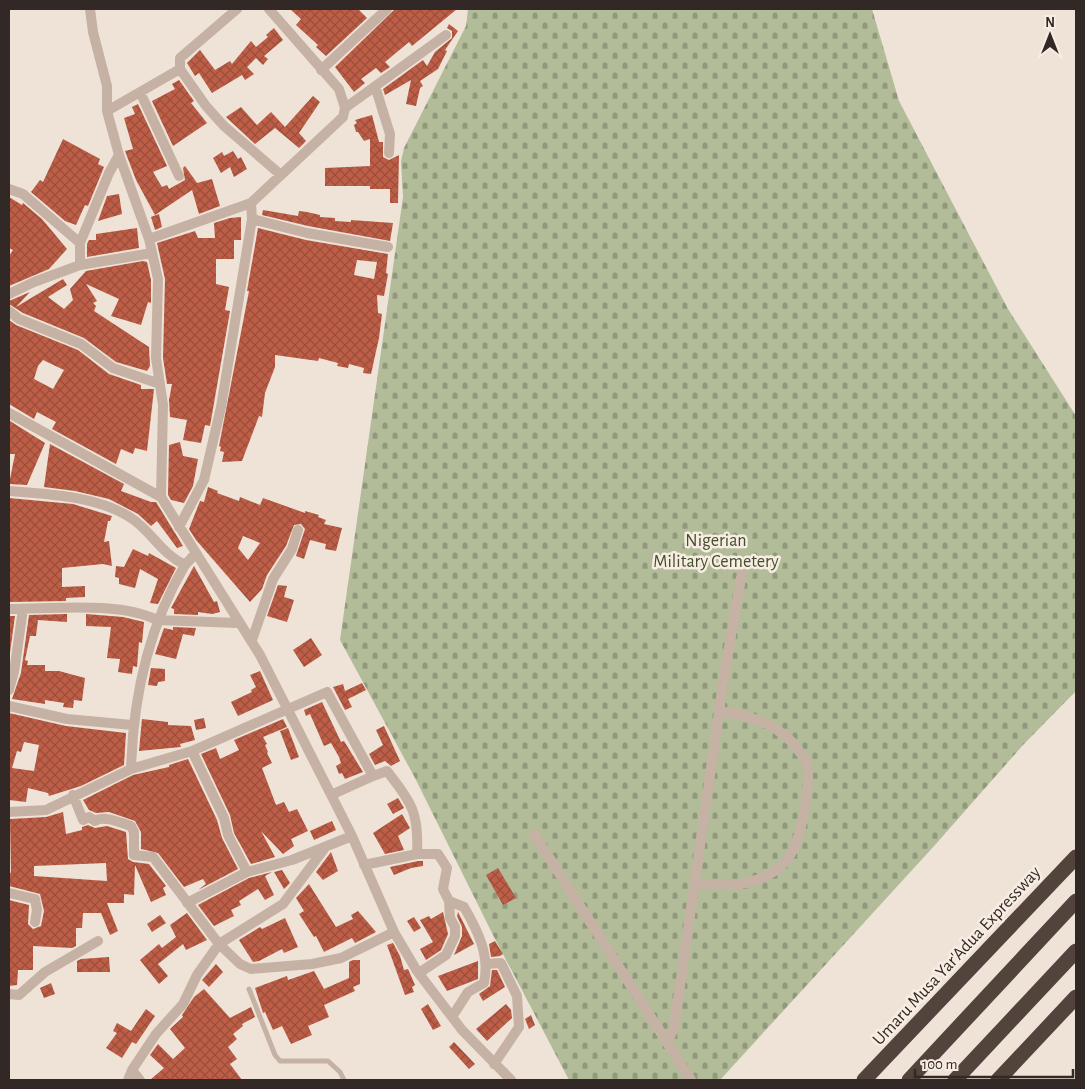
<svg xmlns="http://www.w3.org/2000/svg" width="1085" height="1089" viewBox="0 0 1085 1089" font-family="'Alegreya Sans',sans-serif">
  <style>
    .cemetery { fill: url(#cemetery-stones) }
    .building { fill: url(#building-cross-hatch); fill-rule: evenodd }
    .lines { fill: none; stroke-linecap: round; stroke-linejoin: round }
    .lane { stroke: #c6b2a5; stroke-width: 5 }
    .street { stroke: #c6b2a5; stroke-width: 10 }
    .highway { stroke: #52433d; stroke-width: 15 }
    .labels { text-anchor: middle; dominant-baseline: central; stroke-width: 5; stroke-linejoin: round; paint-order: stroke }
    .park-label { font-size: 18px; fill: #434e2b; stroke: #f7ede3 }
    .street-label { font-size: 18px; fill: #322926; stroke: #f7ede3 }
  </style>
  <defs>
    <pattern id="cemetery-stones" width="16" height="16" patternUnits="userSpaceOnUse" patternTransform="scale(1.25)"><rect width="16" height="16" fill="#b2bc99"/><path d="M2 7V4a2 2 0 0 1 4 0v3zM10 15v-3a2 2 0 0 1 4 0v3z" fill="#91997d"/></pattern>
    <pattern id="building-cross-hatch" width="8" height="8" patternUnits="userSpaceOnUse" patternTransform="scale(1.25)"><rect width="8" height="8" fill="#be5e47"/><path d="M0 0l8 8M0 8l8-8" fill="none" stroke="#9b4e3b"/></pattern>
  </defs>
  <rect width="100%" height="100%" fill="#efe3d8"/>
  <!-- cemetery -->
  <path class="cemetery" d="M468,9H872L899,101L1008,309L1076,416V691L1023,745L935,845L720,1080H569L493,935L415,778L340,640L403,197L401,161L404,148L466,26Z"/>
  <!-- building -->
  <path class="building" d="M290,9H358L367,18L326,56L316,47L318,45L296,25L301,19Z
    M395,9H457L412,46L409,42L385,62L390,67L381,73L376,68L361,79L365,83L354,92L335,67Z
    M449,24L458,31L445,50L447,51L438,69L420,81L423,86L420,88L416,106L406,104L411,80L385,95L383,89L423,60L427,66L435,52L452,38V31L447,28Z
    M274,28L283,40L264,56L268,59L263,65L256,58L247,67L254,74L245,80L242,75L212,93L199,73L195,76L187,63L200,50L215,70L230,61L232,64L251,41L256,47L268,37L266,35Z
    M179,80L194,101L191,103L207,123L173,146L152,101L175,89L172,84Z
    M313,96L320,102L299,133L306,141L299,148L275,128L255,144L226,117L241,107L257,125L271,112L285,127Z
    M138,104L167,166L153,172L162,187L167,185L169,189L185,180L183,168L185,166L197,183L212,179L220,206L199,214L192,190L155,215L136,180L125,151L133,149L124,118L135,114L132,107Z
    M372,115L379,142H383V157L389,160L399,155L398,203H390V189H370V186H325V168L370,166V139L364,141L358,132H356L354,125L357,123L355,120Z
    M63,139L100,159L98,164L104,167L88,206L85,205L76,225L65,221L31,192L40,180L43,182Z
    M233,151L238,159L241,157L247,169L234,177L230,167L221,173L213,158L222,152L224,156Z
    M119,194L122,214L98,221L107,196Z
    M9,197L22,205L23,203L42,219L67,249L49,269L9,286V256L13,250L9,248Z
    M263,210L298,216L299,211L307,212L320,215V217L335,218V221L351,222V220L393,223L390,241L308,226L262,215Z
    M159,214L162,227L155,230L151,217Z
    M241,217V240H234V259H216V284L229,287L225,310L230,311L210,426L205,425L201,443L183,440L187,420L170,417L169,400L172,384H167L163,358L165,279L157,243L195,231L198,238H215L214,223L230,218Z
    M137,228L139,248L87,257V244L89,240H96V234Z
    M258,228L306,240L388,254L386,273L388,274L384,296L377,295L378,313L382,314L379,338L371,374L363,373L364,368L349,364L348,368L337,366L338,363L319,358L318,361L275,355V367L265,393L262,417L259,416L242,461L222,462L224,452L220,451L221,447L219,446L249,291H247ZM357,260L377,262L374,279L354,275Z
    M143,261L147,262L151,280V303L148,302L141,325L111,316L119,299L86,284L97,301L93,303L96,306L94,311L149,347L150,366L147,371L116,362L84,338L23,313L9,304V301L30,292L16,307L63,279L67,285L48,297L64,309L73,300L70,289L86,271Z
    M9,320L16,325L78,350L109,374L141,385V389H154L147,451L135,448L133,454L121,449L116,464L52,429L56,422L37,412L34,419L9,404ZM43,360L64,370L53,389L34,379L38,366Z
    M10,421L45,443L27,485L9,484L15,454H9Z
    M180,442L183,456L198,459L193,486L184,503L171,500L168,495L169,445Z
    M50,444L124,484L121,491L151,502H156L183,546L177,548L157,521L151,526L138,514L109,499L75,491L44,487Z
    M208,487L218,491L217,493L239,501L240,497L260,505L263,498L305,513V511L319,515L318,517L326,520L324,524L342,528L336,551L325,549L326,544L310,540L304,559L296,556L305,529L301,524L294,525L286,546L267,575L262,589L250,602L196,540L189,529L200,501L204,502ZM243,536L260,543L248,560L238,548Z
    M9,498L73,504L112,516L110,521H108L104,542L109,541L112,566L103,564L62,568V587L85,586V597L66,598V601L9,602Z
    M133,549L148,556L149,553L176,568L158,604L150,603L158,579L140,569L135,588L119,584V578L115,577L116,566L124,567Z
    M194,566L214,602L217,601L220,612L212,614L198,612V615L174,614V609L171,608Z
    M278,585L287,586L284,597L294,600L287,622L267,616Z
    M67,614V622L38,620L36,636H30L25,660L28,661L27,665H45V671H59L85,678L82,701L74,700L73,708L63,707L64,703L45,700V704L12,699L21,673L29,615Z
    M86,614L123,617L144,622L142,643L139,642L137,667L133,666L132,674L118,672L120,659L107,658L111,627L86,626Z
    M9,616H15L9,660Z
    M173,627L196,628L194,636L183,634L176,659L155,654L164,628L173,630Z
    M311,638L322,655L304,667L293,650Z
    M151,668L165,669V681L158,682L157,686L148,685Z
    M260,671L273,700L238,716L231,702L252,692L251,690L256,687L250,675Z
    M362,683L366,690L348,699L352,707L345,710L333,687L343,684L345,691Z
    M322,702L341,742L344,741L363,772L345,779L342,773L339,774L336,766L341,763L339,757L331,743L324,746L310,714L306,716L304,710Z
    M9,713L66,726L126,733L124,765L81,786L49,796L48,793L28,788L26,802L9,800ZM24,742L39,745L34,771L12,768L17,751L21,752Z
    M204,718L206,728L196,730L194,720Z
    M142,719L168,722V725L191,726L195,740L180,744L181,747L139,751Z
    M283,719L287,727L263,737L267,744L265,745L268,752L267,753L272,763L262,768L276,805L284,802L289,812L297,809L308,831L291,839L294,846L283,854L261,831L275,857L251,864L234,833L230,815L201,754L216,748L220,759L239,750L234,740Z
    M384,726L400,761L391,766L385,761L375,765L369,754L383,745L376,730Z
    M288,728L299,757L291,760L280,731Z
    M188,759L217,820L222,838L238,869L198,890L206,884L203,879L184,887L158,853L141,849V832L135,821L109,812L96,813L89,810L83,800L133,775L169,767V765Z
    M398,798L404,808L393,814L387,804Z
    M63,812L66,834L82,830V827L88,825L95,828L107,826L126,832L128,859L133,862L149,864L166,886L163,888L166,895L151,902L135,865L134,895L124,894V903H107L118,931L110,935L101,913H83L82,928H76V946L72,948L33,946V970H18L17,985L9,986V900L29,905L28,924L33,929L41,926L44,911L40,894L9,886V872L11,873L10,819L46,817ZM106,863L107,881L34,876V866Z
    M402,814L410,828L398,836L404,850L385,854L373,833Z
    M332,821L336,830L314,840L310,831Z
    M331,852L338,871L323,880L316,872Z
    M418,861H423V866L411,868L394,875L390,867Z
    M498,868L516,898L503,905L486,875Z
    M282,870L290,883L284,889L274,872Z
    M272,872L265,876L274,895L265,900L258,889L239,901L241,905L231,910L234,916L214,926L198,905L249,878Z
    M309,884L336,927L353,919L351,915L358,911L376,932L355,943L352,938L324,952L316,936L314,937L299,914L304,911L296,898Z
    M443,912L448,934L441,950L426,960L420,949L433,942L420,920L429,916L431,919Z
    M458,912L474,944L454,955L462,936V927L457,916Z
    M187,913L207,940L186,950L183,944L158,964L168,976L159,984L140,960L159,944L162,948L176,937L170,925Z
    M160,915L166,923L152,932L147,924Z
    M414,917L421,928L414,932L407,921Z
    M285,918L298,947L284,953L282,949L259,961L253,962L239,940L260,927L262,929Z
    M495,941L503,954L500,956L491,957L489,944Z
    M393,943L400,956L404,970L408,969L415,985L412,987L414,992L405,995L387,945Z
    M109,957L110,972H77V961L81,959Z
    M353,960H360V984L353,987L355,991L324,1005L329,1017L308,1026L312,1035L291,1044L282,1026L273,1030L265,1012L263,1013L255,988L287,976L288,980L314,971L324,989L349,978V962Z
    M478,961V979L447,991L438,976Z
    M216,964L223,972L209,987L202,980Z
    M492,970H497L505,987L483,1001L479,994L490,986Z
    M51,983L55,994L44,998L40,988Z
    M204,989L230,1018L251,1007L255,1017L242,1024L243,1026L233,1034L237,1039L228,1047L237,1059L230,1064L242,1080H150L164,1068L150,1055L158,1044L173,1059L185,1048L170,1029L183,1017L182,1015L194,997Z
    M428,1004L441,1026L433,1030L421,1009Z
    M506,1004L511,1010L512,1018L487,1041L476,1029Z
    M146,1009L155,1016L136,1044L132,1042L122,1058L106,1048L117,1033L113,1031L117,1023L131,1031Z
    M531,1015L535,1025L529,1029L525,1019Z
    M454,1042L475,1064L469,1069L449,1047Z"/>
  <g class="lines">
    <!-- lane -->
    <path class="lane" d="M249,989L275,1055L280,1061H328L340,1072L344,1080"/>
    <!-- street -->
    <path class="street" d="M90,9L93,32L107,86V111L119,155L149,239L158,279L156,358L163,405L161,497L260,655L352,836L394,932L417,971L462,1030L511,1080
      M180,69L206,106L224,126L281,175
      M321,70L387,9
      M375,86L390,134L389,153
      M140,92L179,176
      M345,108L446,35
      M107,111L180,69V58L237,9
      M9,189L23,194L80,243L109,173L119,155
      M252,219L307,233L388,247
      M149,239L251,203
      M80,243V265
      M9,294L34,282L80,265L152,253
      M9,311L19,319L81,344L113,368L160,384
      M9,413L161,497
      M9,491C48,494 101,496 134,520C153,534 161,553 185,565L196,553
      M179,527L204,480L221,407L252,219L251,203L343,117L345,108L339,89L269,9
      M9,609C51,609 120,601 157,620L238,623
      M252,640L273,579L292,549L298,530
      M9,690L14,672L23,609
      M9,706L67,719L132,725
      M192,751L224,818L228,835L247,872
      M131,769C133,698 149,626 185,565
      M73,795L83,820L89,817L95,821C105,815 121,823 131,826L134,832V855L153,857L219,944L197,975L183,1004L156,1034L132,1070L128,1080
      M331,795L373,776
      M9,812L46,810L131,769L192,751L327,692L373,776L387,771C412,804 419,812 417,854L364,865
      M534,834L691,1080
      M324,849L283,904L219,944L240,964L251,969L312,964L341,958L394,932
      M417,854H438L447,868L443,889L449,901L450,918L455,927V936L446,955L419,973
      M694,884C724,886 753,888 779,868C793,857 800,834 803,817C806,801 810,780 807,764C806,759 801,754 799,751C780,723 750,716 719,711
      M9,893L35,899L37,910L35,922
      M449,901L464,907C478,931 490,955 484,983L468,992L452,1017
      M187,903L247,872L292,860L352,836
      M486,964L501,963L517,996L519,1027L494,1064
      M9,994L19,995L45,972L98,941
      M667,1043L674,1028L725,670L743,567
      M132,1070L140,1080"/>
    <!-- highway -->
    <path class="highway" d="M864,1080L1076,857
      M909,1080L1076,901
      M955,1080L1076,951
      M998,1080L1076,997"/>
  </g>
  <g class="labels">
    <!-- park labels -->
    <g class="park-label">
      <text x="716" y="541">Nigerian<tspan x="716" dy="21">Military Cemetery</tspan></text>
    </g>
    <!-- street labels -->
    <g class="street-label">
      <text transform="translate(957 956) rotate(-47)">Umaru Musa Yar'Adua Expressway</text>
    </g>
  </g>
  <!-- border -->
  <rect width="1085" height="1089" fill="none" stroke="#322926" stroke-width="20"/>
  <!-- north arrow -->
  <g transform="translate(1050 35)" stroke="#f7ede3" stroke-width="4" paint-order="stroke">
  <path d="M0-4L9 19L0 12L-9 19Z" fill="#322926"/>
  <text y="-8" font-size="14" font-weight="bold" text-anchor="middle" fill="#322926">N</text>
  </g>
  <!-- scale -->
  <path d="M915 1069v8h158v-8" fill="none" stroke="#322926" stroke-width="2.5"/>
  <text x="922" y="1069" font-size="15" fill="#322926" stroke="#f7ede3" stroke-width="4" paint-order="stroke">100 m</text>
</svg>
